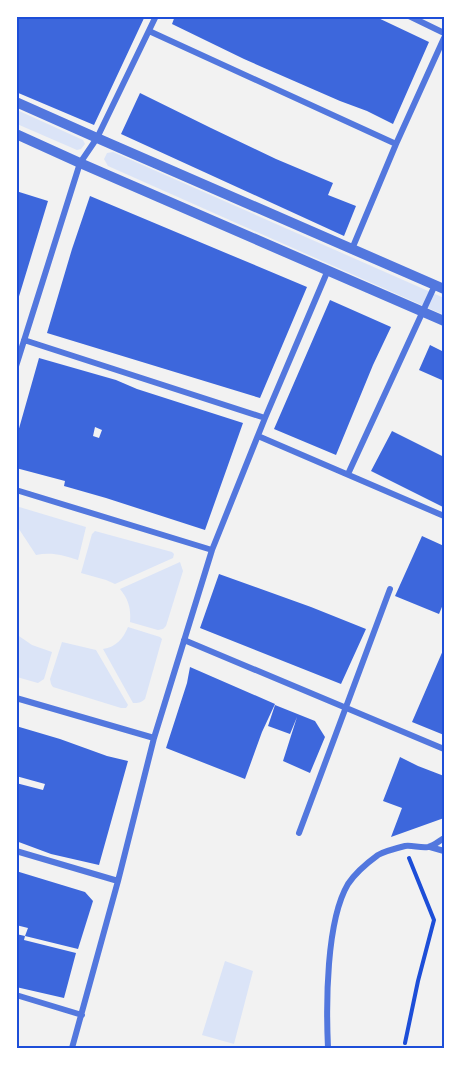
<svg xmlns="http://www.w3.org/2000/svg" width="461" height="1065" viewBox="0 0 461 1065" font-family="Barlow,sans-serif">
  <style>
    .green { fill: #dbe4f7 }
    .building { fill: #3d67dc; fill-rule: evenodd }
    .lines { fill: none; stroke-linecap: round; stroke-linejoin: round }
    .path { stroke: #1d4ed8; stroke-width: 4 }
    .minor { stroke: #5277de; stroke-width: 6 }
    .tertiary { stroke: #5277de; stroke-width: 10 }
    .neatline { fill: none; stroke: #1d4ed8; stroke-width: 2 }
  </style>
  <rect width="100%" height="100%" fill="#f2f2f2"/>
  <!-- green -->
  <path class="green" d="M17,110L83,140L85,144L81,149L77,150L17,124Z
    M113,152L444,298V315L108,166L104,159L107,153Z
    M16,506L86,527L78,560C63,555 51,552 36,555L17,526Z
    M95,531L172,552L174,554L173,558L115,584L106,580L81,573L92,534Z
    M180,562L183,571L166,626L163,629L158,630L130,622C131,609 129,600 120,589Z
    M128,627L160,637L162,639L145,699C141,703 138,703 133,703L103,649C116,647 123,639 128,627Z
    M16,634L32,645L52,652L44,679L38,683L17,677Z
    M62,642L96,650L128,705L126,708H121L53,687L51,684L50,679Z
    M225,961L253,971L234,1044L202,1035Z"/>
  <!-- building -->
  <path class="building" d="M16,16H145L94,125L16,92Z
    M175,16H374L429,42L393,124L367,111L340,101L244,59L172,24Z
    M140,93L211,128L276,159L333,183L328,195L356,206L344,236L121,134Z
    M16,191L48,201L17,303H16Z
    M90,196L307,287L260,398L47,333L72,249Z
    M330,300L391,327L373,365L336,455L274,429Z
    M430,345L444,352V381L419,370Z
    M39,358L116,380L137,389L243,423L205,530L106,498L64,486L65,481L16,468V439ZM95,427L102,430L99,438L93,436Z
    M392,431L444,457L443,507L371,471Z
    M422,536L444,546V602L439,614L395,596Z
    M219,574L311,607L366,629L341,684L200,628Z
    M444,648V735L412,722Z
    M190,667L275,704L262,732L245,779L166,748L187,683Z
    M275,705L315,721L325,737L310,773L283,761L297,717L290,734L268,726Z
    M16,726L60,739L107,756L128,761L99,865L51,854L16,841V783L43,790L45,784L16,776Z
    M400,757L418,766L444,776V818L391,837L402,808L383,801Z
    M16,871L85,892L93,901L78,949L25,936L24,940L76,953L64,998L16,987V934L25,936L28,928L16,925Z"/>
  <g class="lines">
    <!-- path -->
    <path class="path" d="M405,1043L418,981L434,920L409,858"/>
    <!-- minor -->
    <path class="minor" d="M409,16L444,33
      M149,31L396,144
      M352,249L396,144L444,38
      M24,340L265,418
      M16,366L80,163L97,138L156,16
      M258,436L444,516
      M348,474L435,285
      M16,490L212,550
      M184,640L444,749
      M16,698L154,738
      M299,833L390,589
      M430,847L444,851
      M16,851L118,881
      M16,995L82,1015
      M72,1048L118,881L154,738L212,550L265,418L328,270
      M328,1048C326,1005 326,921 348,884C356,872 367,863 378,855C385,851 397,848 405,846C412,845 420,848 428,847C434,846 439,841 444,838"/>
    <!-- tertiary -->
    <path class="tertiary" d="M16,102L97,138L444,289
      M16,134L80,163L444,321"/>
  </g>
  <!-- border -->
  <rect width="461" height="1065" fill="none" stroke="#ffffff" stroke-width="36"/>
  <rect x="18" y="18" width="425" height="1029" class="neatline"/>
</svg>
